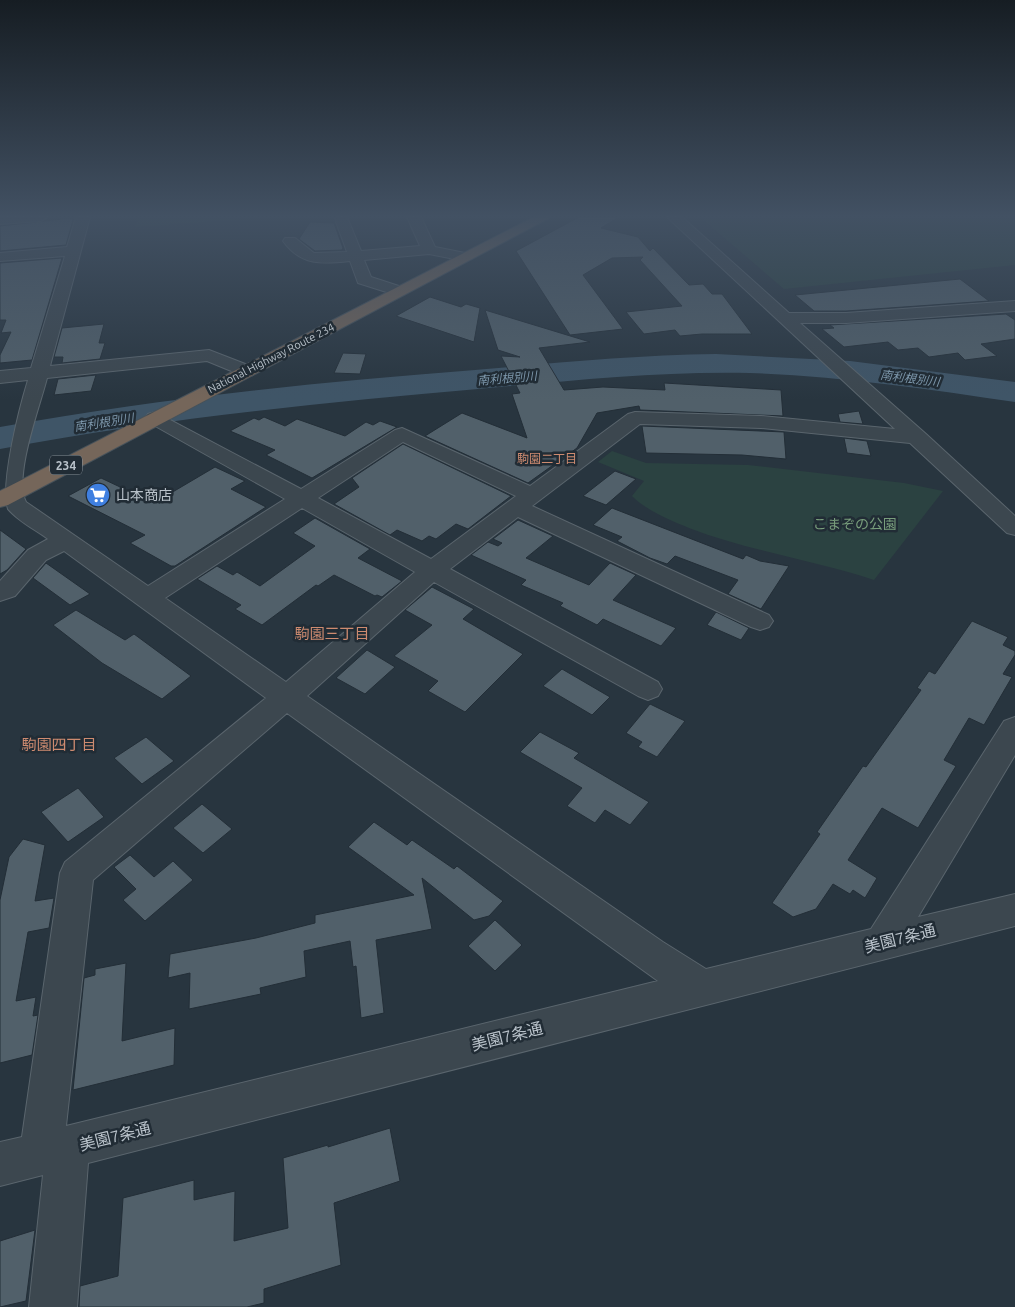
<svg xmlns="http://www.w3.org/2000/svg" width="1015" height="1307" viewBox="0 0 1015 1307" font-family="Ubuntu,'Noto Sans JP',sans-serif">
  <style>
    .green { fill: #2b4241 }
    .lines { fill: none; stroke-linecap: round; stroke-linejoin: round }
    .river { fill: #3f5567; fill-rule: evenodd }
    .building { fill: #51606a; stroke: #232e37 }
    .minor-casing { stroke: #5a656d; stroke-width: 2 }
    .highway-casing { stroke: #47525a; stroke-width: 2 }
    .minor { fill: #3c474f; fill-rule: evenodd }
    .highway { fill: #75665a; fill-rule: evenodd }
    .labels { text-anchor: middle; dominant-baseline: central; stroke-width: 5; stroke-linejoin: round; paint-order: stroke }
    .far-street-label { font-size: 11px; fill: #b9c2ca; stroke: #212c35 }
    .far-water-label { font-size: 12px; font-style: italic; fill: #7c96aa; stroke: #212c35 }
    .far-neighbourhood-label { font-size: 12px; fill: #ce8b70; stroke: #212c35 }
    .shield { fill: #212c35; stroke: #8b959d; stroke-width: 1 }
    .shield-label { font-size: 12px; font-weight: bold; fill: #b9c2ca }
    .poi-label { font-size: 14px; fill: #b9c2ca; stroke: #212c35; text-anchor: start }
    .park-label { font-size: 14px; fill: #799e7c; stroke: #212c35 }
    .neighbourhood-label { font-size: 15px; fill: #ce8b70; stroke: #212c35 }
    .near-street-label { font-size: 16px; fill: #b9c2ca; stroke: #212c35 }
  </style>
  <rect width="100%" height="100%" fill="#28353f"/>
  <!-- green -->
  <path class="green" d="M137,217H258V218L136,227Z
    M700,217H1015V265L784,289Z
    M612,451L646,463L748,465L904,483L943,491L874,580C813,560 749,551 689,528C670,520 647,511 632,496L644,481L598,462Z"/>
  <g class="lines">
    <!-- river -->
    <path class="river" d="M716,354L850,361L1015,382V402C927,389 839,376 750,373C659,371 569,381 478,389C318,403 159,419 0,449V427C157,399 316,382 475,370C555,363 635,355 716,354Z"/>
  </g>
  <!-- building -->
  <path class="building" d="M579,217H619L601,228L638,237L650,251L653,248L689,285L703,284L712,294H722L752,334H702L680,336L675,330L644,334L626,312L682,306L640,260L643,257L612,258L583,275L623,329L570,335L516,251Z
    M72,218L73,220L66,245L0,251V226Z
    M310,222L334,223L343,248L342,250L315,251L299,239Z
    M62,258L32,360L0,363V355L11,332L1,333L6,320H0V263Z
    M960,279L989,301L846,311H814L795,295Z
    M430,297L461,307L466,304L480,308L474,342L396,316Z
    M485,310L590,342L539,348L564,390L603,387L665,390L664,383L781,390L783,416L640,410L639,406L597,413L577,448L528,483L425,436L462,413L527,438L512,394L520,393L501,356L520,357L498,350Z
    M1006,314L1015,320V339L981,344L997,356L965,360L958,353L929,357L918,348L898,350L888,342L844,347L822,329L834,328L830,325Z
    M104,324L99,343H105L100,359L62,363L63,357H54L62,328Z
    M343,353L366,354L360,374L334,373Z
    M96,375L91,391L54,395L58,379Z
    M859,411L863,424L840,422L838,414Z
    M264,417L285,426L297,419L345,436L366,422L373,425L380,421L397,427L312,478L266,455L275,450L230,431L254,418L259,420Z
    M642,426L784,432L786,459L742,455L646,453Z
    M844,438L867,441L871,456L847,453Z
    M403,444L511,496L468,529L456,524L436,539L429,536L422,541L397,530L390,535L334,504L359,487L352,478Z
    M215,467L245,481L231,489L266,507L175,566H171L130,543L145,535L68,496L101,478L154,503Z
    M615,471L636,479L606,505L583,496Z
    M612,508L743,559L746,555L760,561L789,566L761,609L728,594L738,580L675,556L667,564L650,558L617,541L622,537L593,525Z
    M315,518L370,549L358,558L402,581L382,597L377,595L375,596L334,575L318,586L316,585L262,625L235,609L241,605L197,579L217,566L233,575L237,572L260,586L315,546L293,533Z
    M518,520L553,536L526,558L589,585L610,563L636,575L613,600L676,628L661,646L603,619L597,625L560,606L563,603L521,585L526,580L471,555L488,542L498,546L502,543L493,539Z
    M0,530L26,549L7,570L0,574Z
    M46,563L90,594L70,605L33,578Z
    M432,587L474,609L463,619L523,654L465,712L428,691L438,681L394,656L432,625L405,610Z
    M76,610L125,640L134,634L191,676L162,699L102,663L53,625Z
    M716,612L749,628L741,640L707,625Z
    M972,621L1008,637L1003,645L1015,651V655L1003,674L1012,677L984,725L969,718L944,760L956,766L918,828L882,808L848,860L877,878L865,898L853,890L850,894L833,884L816,909L793,917L772,903L820,834L817,832L863,766L866,767L921,690L917,688L929,671L935,674Z
    M367,650L395,667L365,694L336,678Z
    M562,669L610,697L592,715L543,686Z
    M650,704L685,721L657,757L638,747L642,742L626,733Z
    M540,732L579,753L574,758L649,802L630,825L605,810L595,823L567,806L582,788L520,752Z
    M146,737L174,761L142,784L114,758Z
    M78,788L104,817L68,842L41,812Z
    M202,804L232,829L203,853L173,828Z
    M374,822L407,845L412,840L454,869L457,866L503,901L489,916L474,920L422,878L432,929L376,940L384,1013L361,1018L356,966L353,967L350,941L304,951L306,977L260,988L261,994L189,1009L190,973L168,978L170,954L256,938L315,923V915L414,895L348,847Z
    M23,839L45,845L35,901L54,898L49,928L28,932L16,1001L36,997L33,1016L38,1015L32,1055L0,1063V900L9,857Z
    M130,855L154,877L173,861L193,880L145,921L123,900L136,889L114,867Z
    M495,920L522,945L495,971L468,946Z
    M126,963L122,1041L175,1028L174,1065L73,1090L84,978L95,975V969Z
    M390,1128L400,1181L334,1203L341,1265L264,1289V1303L247,1307H79L80,1286L118,1276L123,1198L194,1180V1200L235,1191L234,1241L288,1228L283,1158L328,1145V1147Z
    M35,1230L26,1301L0,1307V1241Z"/>
  <g class="lines">
    <!-- minor casing -->
    <g class="minor-casing">
      <path id="minor" d="M0,217H48L41,221L0,224Z
        M76,217H90L50,366L209,350L253,367L255,371L253,375L246,377L207,361L47,378C40,406 13,477 26,502L148,586L285,499L148,422L145,418L148,414L155,412L301,489L395,430L402,428L530,486L628,414L635,412L761,416L895,429L667,217H682L789,313H846L1015,301V311L846,323H800L926,434L1015,516V535L1007,533L910,443L761,428L640,424L532,506L769,615L773,621L769,627L760,630L751,627L518,517L450,569L658,682L662,689L658,696L648,700L638,696L434,582L307,696L663,942L706,969L871,929L1004,721L1015,717V755L918,917L1015,894V926L88,1163L77,1307H29L43,1175L0,1186V1142L22,1137L60,873L65,862L266,698L64,551L46,560L15,596L0,601V581L28,550L48,539C36,530 18,521 8,509C0,485 19,409 28,380L0,383V371L31,368L65,256L0,261V253L67,247ZM403,442L516,496L431,559L318,498ZM302,508L415,572L286,682L165,598ZM287,713L658,981L66,1126L93,880Z
        M337,217H347L361,251L420,246L407,217H421L435,247L470,254L472,257L465,261L429,254L364,260L371,277L405,288L407,291L399,296L358,283L350,261C322,264 301,266 283,241L285,238H295L314,253L347,252L335,219Z"/>
    </g>
    <!-- highway casing -->
    <g class="highway-casing">
      <path id="highway" d="M534,217H551L8,505L0,507V491Z"/>
    </g>
    <!-- minor -->
    <use href="#minor" class="minor"/>
    <!-- highway -->
    <use href="#highway" class="highway"/>
  </g>
  <!-- sky -->
  <linearGradient id="sky" x2="0" y2="1"><stop stop-color="#161d23"/><stop offset="0.54" stop-color="#425163"/><stop offset="1" stop-color="#425163" stop-opacity="0"/></linearGradient>
  <rect width="1015" height="400" fill="url(#sky)"/>
  <!-- icons -->
  <defs>
    <g id="supermarket-disc" transform="scale(1.25)"><circle r="9.5" fill="#3f7fe0" stroke="#212c35"/><path d="M-6-5.5h2.5l.6 2H6L4.5 2H-2.5L-4.4-4H-6ZM-1.5 3.2a1.3 1.3 0 1 0 .1 0ZM3 3.2a1.3 1.3 0 1 0 .1 0Z" fill="#fff"/></g>
  </defs>
  <g fill-rule="evenodd">
    <use href="#supermarket-disc" x="98" y="495"/>
  </g>
  <g class="labels">
    <!-- far-street labels -->
    <g class="far-street-label">
      <text transform="translate(271 358) rotate(-27)">National Highway Route 234</text>
    </g>
    <!-- far-water labels -->
    <g class="far-water-label">
      <text transform="translate(507 378) rotate(-5)">南利根別川</text>
      <text transform="translate(910 378) rotate(7)">南利根別川</text>
      <text transform="translate(104 422) rotate(-9)">南利根別川</text>
    </g>
    <!-- far-neighbourhood labels -->
    <g class="far-neighbourhood-label">
      <text x="547" y="458">駒園二丁目</text>
    </g>
    <!-- shield labels -->
    <rect class="shield" x="50" y="455.5" width="32" height="19" rx="4"/>
    <g class="shield-label">
      <text x="66" y="465">234</text>
    </g>
    <!-- poi labels -->
    <g class="poi-label">
      <text x="116" y="495">山本商店</text>
    </g>
    <!-- park labels -->
    <g class="park-label">
      <text x="855" y="524">こまぞの公園</text>
    </g>
    <!-- neighbourhood labels -->
    <g class="neighbourhood-label">
      <text x="332" y="633">駒園三丁目</text>
      <text x="59" y="744">駒園四丁目</text>
    </g>
    <!-- near-street labels -->
    <g class="near-street-label">
      <text transform="translate(900 938) rotate(-14)">美園7条通</text>
      <text transform="translate(507 1036) rotate(-14)">美園7条通</text>
      <text transform="translate(115 1136) rotate(-14)">美園7条通</text>
    </g>
  </g>
</svg>
